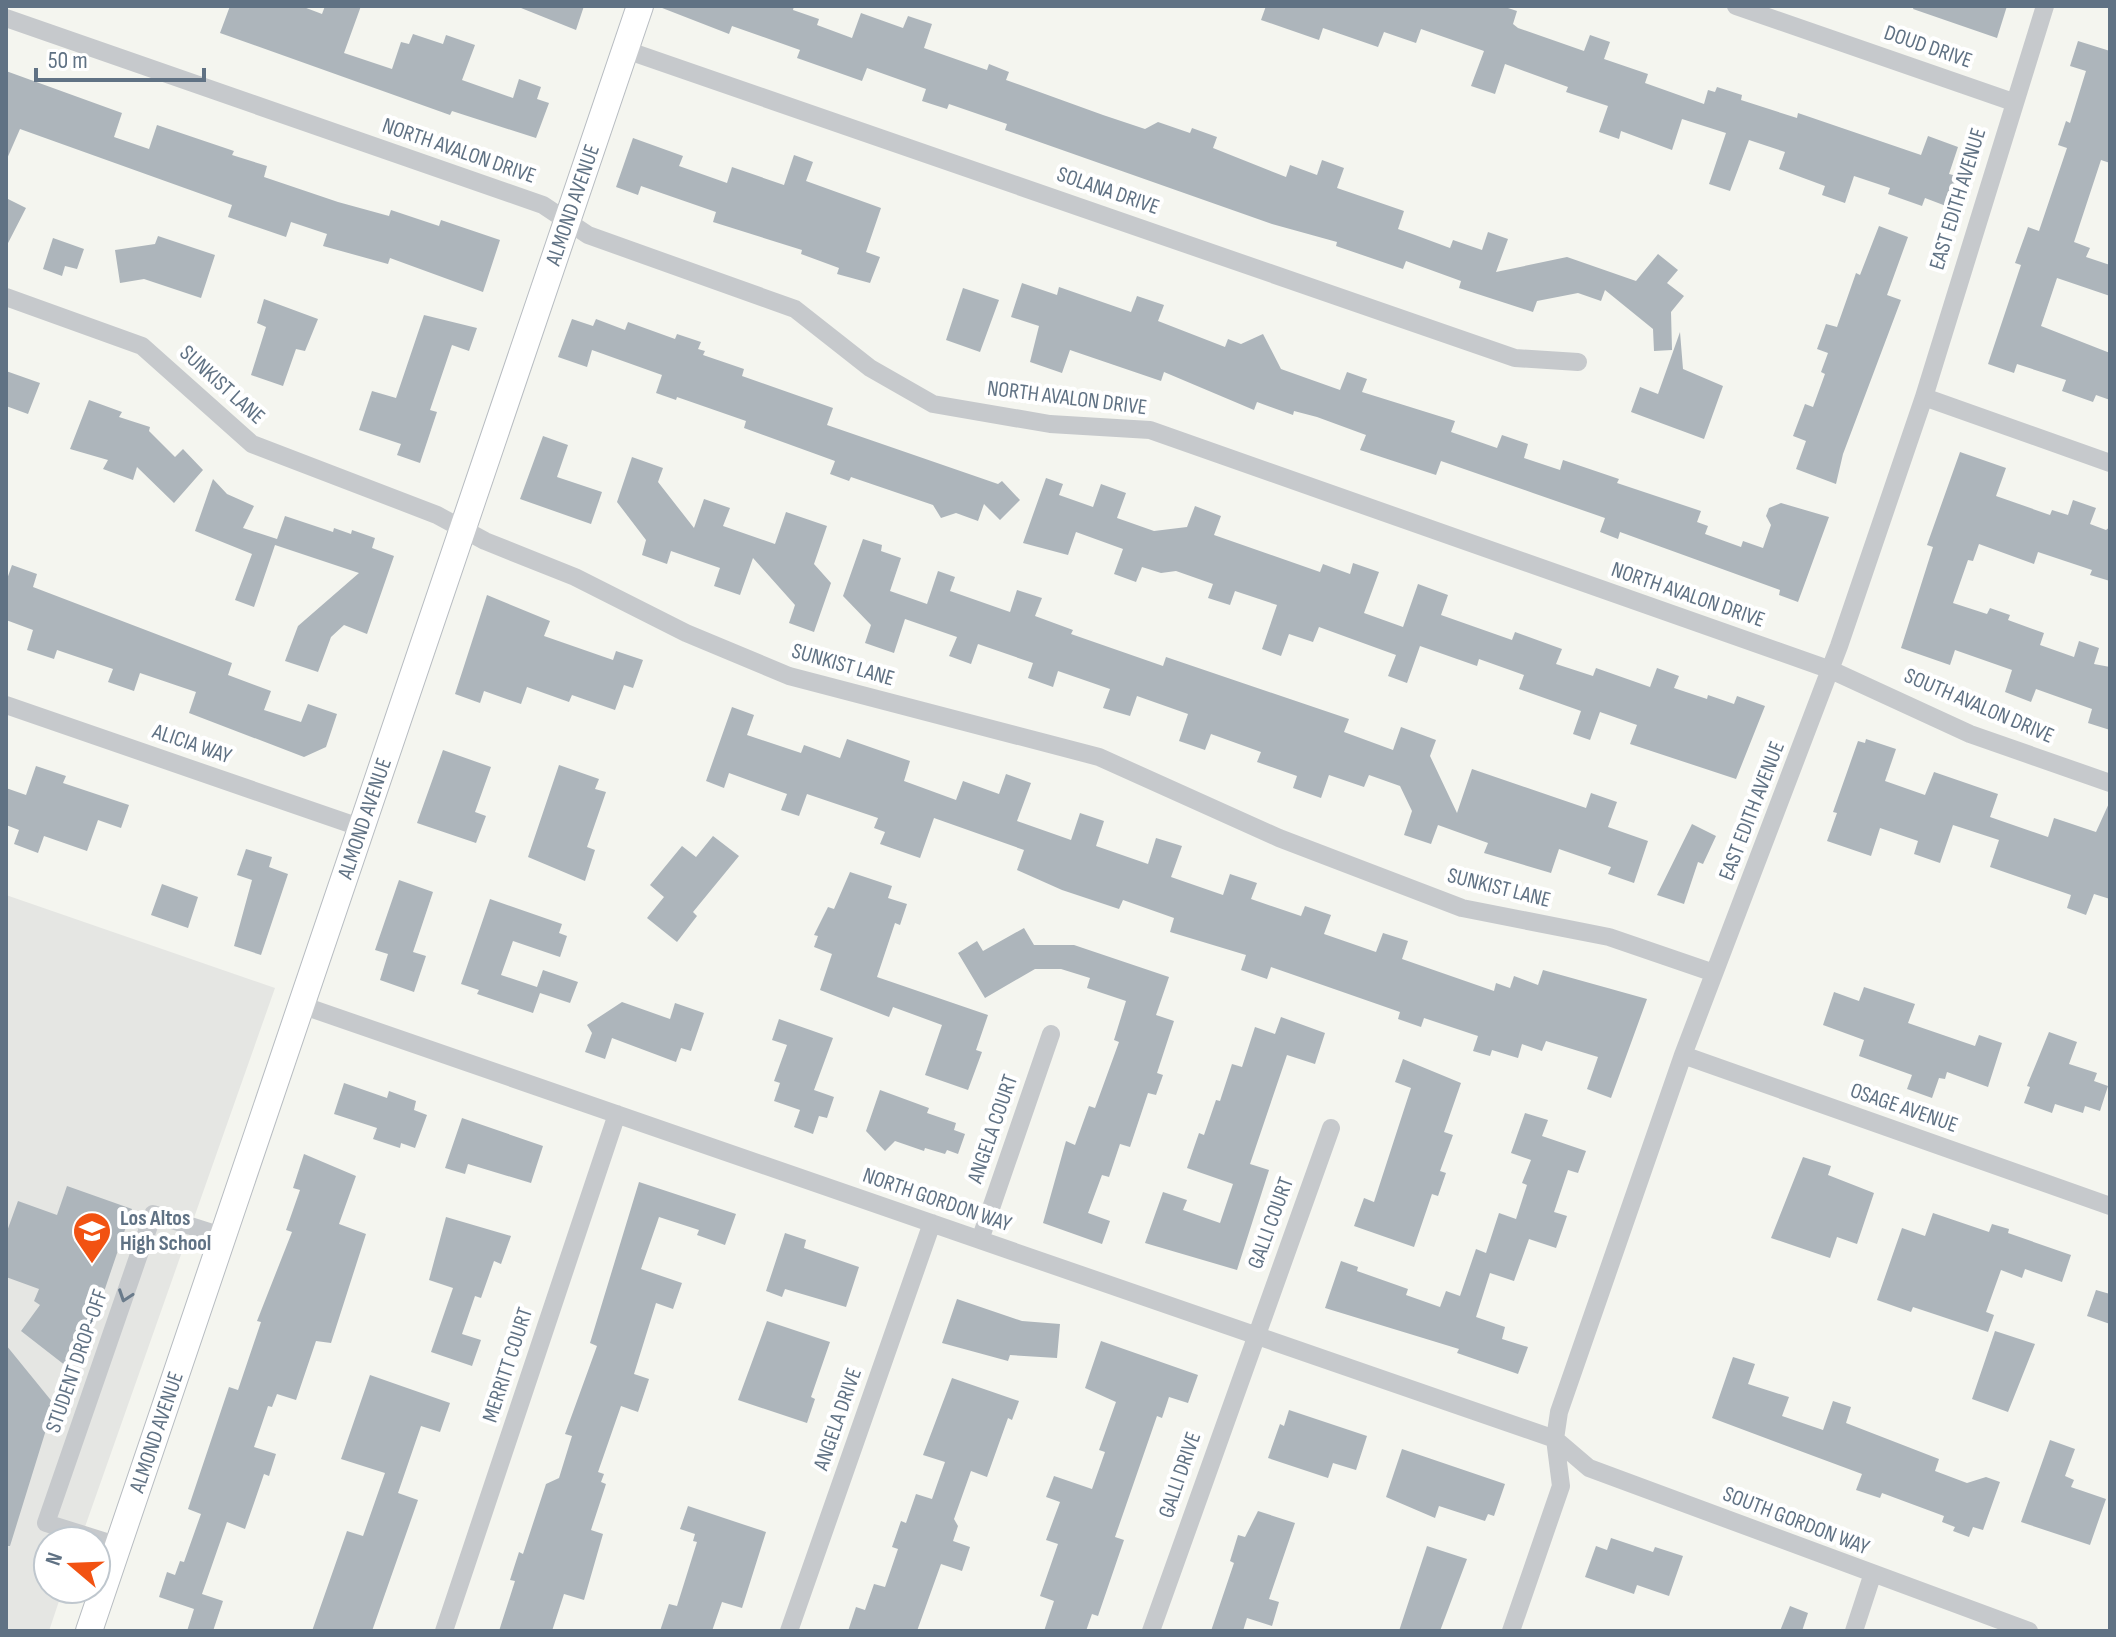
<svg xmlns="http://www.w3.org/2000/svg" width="2116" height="1637" viewBox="0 0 2116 1637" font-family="'Sofia Sans Condensed',sans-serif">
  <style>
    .built { fill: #e5e6e3 }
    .building { fill: #adb5bb }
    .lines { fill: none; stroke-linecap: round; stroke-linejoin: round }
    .secondary-casing { stroke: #b7bcc1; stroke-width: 28 }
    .street { stroke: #c6c9cc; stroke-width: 18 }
    .secondary { stroke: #fff; stroke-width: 26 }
    .oneway { stroke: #6a7b8b }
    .labels { text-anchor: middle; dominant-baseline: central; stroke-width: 8; stroke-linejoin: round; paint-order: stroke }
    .street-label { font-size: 22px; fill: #607284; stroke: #fff }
    .poi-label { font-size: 22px; font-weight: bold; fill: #607284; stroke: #fff; text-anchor: start }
  </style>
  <rect width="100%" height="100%" fill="#f4f5ef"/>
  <!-- built -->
  <path class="built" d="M6,895L275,988L80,1541H48V1589H63L49,1631H6Z"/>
  <!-- building -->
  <path class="building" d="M230,6H301L322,14L325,6H361L344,53L392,69L401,42L409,44L413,34L443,44L446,35L475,45L462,80L513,98L519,79L541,87L537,99L549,103L536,138L452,111L450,115L220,33Z
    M516,6H584L576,30Z
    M657,6H794L793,10L819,19L817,25L852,38L861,13L903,28L908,16L932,24L924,48L987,70L989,64L1009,72L1006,80L1103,115L1145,129L1158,122L1190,133L1192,128L1217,137L1213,148L1286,177L1290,165L1317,175L1322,160L1344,168L1337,188L1404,211L1398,229L1415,235L1450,248L1453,240L1482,250L1488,232L1508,239L1496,272L1567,257L1636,281L1658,254L1678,270L1667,283L1684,296L1671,312L1672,350L1654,351L1653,329L1605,290L1601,301L1578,293L1537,301L1533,312L1459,288L1461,281L1406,261L1403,269L1336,246L1337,242L1272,224L1005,130L1007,124L949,104L947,109L922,101L926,89L867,68L862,81L797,58L800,50L732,26L729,34Z
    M1266,6H1502L1517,11L1513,24L1518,28L1584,51L1590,35L1610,42L1604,59L1648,74L1645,83L1704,104L1708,90L1715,92L1717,87L1742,95L1741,100L1797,118L1798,113L1921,155L1928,136L1958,147L1949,174L1957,176L1946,206L1925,198L1922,206L1888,194L1890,188L1854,176L1845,203L1822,195L1825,186L1779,169L1785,152L1749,140L1730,191L1709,184L1726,133L1682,119L1672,150L1621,131L1619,139L1599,132L1608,106L1566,92L1568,87L1505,64L1495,94L1471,86L1484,51L1421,29L1416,43L1384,32L1378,47L1323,28L1319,40L1261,20Z
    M1914,6H2007L1997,38L1913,9Z
    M2078,41L2110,51V163L2101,160L2074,242L2090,248L2086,257L2110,265V296L2057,278L2041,326L2110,353V400L2096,395L2093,402L2062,391L2066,380L2017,364L2014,373L1988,364L2021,265L2015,263L2028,227L2039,231L2067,148L2058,145L2066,121L2070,123L2086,71L2070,66Z
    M6,71L122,113L114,137L149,149L157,125L234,151L232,155L267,166L264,177L338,202L389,216L391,210L439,226L441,220L500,240L483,292L390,258L388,264L323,246L327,234L291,222L286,237L228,217L232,205L20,129L6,161Z
    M633,138L683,156L679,166L727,183L732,167L784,185L794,155L813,162L806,181L881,208L866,252L880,257L870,283L837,274L839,268L801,254L802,250L713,222L716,212L641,186L638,195L616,187Z
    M6,198L26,208L6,247Z
    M1879,226L1908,237L1887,295L1901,300L1843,454L1836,484L1796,469L1806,441L1793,436L1805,404L1813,407L1825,374L1821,372L1828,353L1817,349L1826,324L1837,327L1856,273L1860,275Z
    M158,236L215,255L201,298L144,279L120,283L115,250L155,244Z
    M53,238L84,249L77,269L65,266L62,276L43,269Z
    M1022,283L1057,295L1059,287L1131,312L1137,296L1164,305L1158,321L1225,347L1228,339L1241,344L1263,334L1281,369L1340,390L1347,372L1367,379L1362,392L1455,421L1451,432L1497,448L1502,435L1528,444L1524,458L1560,470L1563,460L1619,479L1617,483L1701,511L1697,522L1708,526L1705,534L1741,547L1743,541L1763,548L1771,525L1766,516L1769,508L1781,503L1829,517L1798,602L1779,595L1780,590L1620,532L1618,539L1600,532L1605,518L1533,493L1441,461L1436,475L1360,450L1366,435L1317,417L1294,411L1293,415L1257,402L1254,410L1164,372L1161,381L1070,350L1062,373L1030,362L1039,326L1011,317Z
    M963,288L999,300L980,352L946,340Z
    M264,299L318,319L305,351L296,349L283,386L251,375L266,327L257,323Z
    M424,315L477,328L469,351L452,345L430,410L437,412L420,463L397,455L401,444L359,430L372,391L396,398Z
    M572,319L593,326L596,319L625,330L628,322L675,339L677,334L701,342L698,349L705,351L703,355L744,369L742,376L833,408L827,425L998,484L1002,481L1020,500L1000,520L984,504L978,521L956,513L941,518L933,505L851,477L849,481L830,474L835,461L744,428L746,421L677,397L676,400L656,393L662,375L592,350L587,367L558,357Z
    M1680,332L1683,369L1723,386L1704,439L1631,412L1640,387L1658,394Z
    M6,371L40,383L28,414L6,406Z
    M89,400L122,412L119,417L150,427L149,431L175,457L183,449L203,470L174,503L137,467L133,480L103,469L108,460L70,449Z
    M543,436L568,445L557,477L602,492L591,524L520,499Z
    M1960,452L2006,468L1996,496L2050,515L2052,510L2068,515L2073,500L2096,508L2090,524L2106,530L2110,527V581L2090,575L2092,570L2038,552L2034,564L1979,544L1973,561L1968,560L1953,603L1987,614L1990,608L2010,615L2008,620L2044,633L2040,645L2074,657L2079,641L2099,648L2094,664L2110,667V730L2088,723L2092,709L2036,689L2031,702L2005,692L2012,670L1955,650L1950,665L1901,648L1933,547L1927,545Z
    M632,457L663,468L658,482L694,528L704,499L730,508L723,526L775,544L786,512L827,526L814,564L831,583L814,632L789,623L795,605L753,558L740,595L714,586L720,568L671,551L667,564L642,555L646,540L617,502Z
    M1046,478L1063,484L1059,495L1093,507L1101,484L1126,493L1117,518L1154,531L1187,527L1195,506L1221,516L1214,535L1320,572L1323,564L1350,574L1353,563L1379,572L1364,613L1403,627L1418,584L1448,595L1441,615L1512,640L1515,632L1562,649L1556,664L1593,676L1596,668L1650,687L1657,668L1679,676L1674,688L1707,699L1708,695L1734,704L1737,696L1765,706L1736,779L1630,744L1637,725L1600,712L1590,740L1573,734L1581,711L1519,689L1524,675L1479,659L1477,666L1420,646L1407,683L1388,676L1396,655L1319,627L1313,642L1289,634L1281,656L1262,649L1277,605L1235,591L1230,605L1208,598L1213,584L1176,571L1161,573L1142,567L1136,582L1114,574L1123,549L1076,532L1068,555L1023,543Z
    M213,479L227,494L254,506L243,528L277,539L285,516L333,532L334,528L351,534L352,530L375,538L372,548L394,556L367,634L344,625L331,637L318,672L285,661L298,626L359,573L275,545L254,607L235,600L252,554L195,531Z
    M863,539L882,545L881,551L901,558L890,591L927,604L938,571L955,577L950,591L1010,612L1017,590L1042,598L1035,616L1073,630L1071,634L1163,666L1166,657L1349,719L1344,732L1393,750L1401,727L1436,740L1430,756L1457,813L1472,769L1586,808L1591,793L1617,802L1608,827L1648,841L1634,883L1608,874L1611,867L1559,849L1551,873L1484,853L1488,843L1438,825L1431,844L1404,835L1412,811L1400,786L1369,775L1364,787L1329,775L1321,798L1293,788L1297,776L1257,762L1261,752L1211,734L1205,750L1179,741L1188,714L1137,696L1130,716L1103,708L1110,689L1058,671L1053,687L1028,678L1033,663L978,644L971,664L949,656L957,637L905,619L894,653L865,643L871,625L843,596Z
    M12,565L37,574L33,587L232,663L228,675L271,691L264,710L301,722L308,704L337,714L326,747L304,757L189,713L196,692L140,673L134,691L108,682L113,669L57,650L54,659L27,650L33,630L6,620V582Z
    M487,595L550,621L544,636L613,660L616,651L643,660L633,688L624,685L615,710L572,695L569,702L527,687L521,704L484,691L480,703L455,694Z
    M732,707L754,715L747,735L801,753L804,745L840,758L847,739L910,761L904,781L956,800L963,781L999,794L1006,774L1031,783L1017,821L1071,840L1080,813L1104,821L1096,846L1148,864L1156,838L1182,846L1171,877L1223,895L1230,874L1257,883L1251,899L1301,916L1305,906L1331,915L1324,934L1376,952L1383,933L1408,941L1402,959L1494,991L1496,983L1510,988L1514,976L1538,985L1543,970L1647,999L1611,1098L1587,1089L1598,1057L1546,1041L1542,1051L1522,1044L1518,1058L1492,1050L1490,1056L1473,1051L1478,1036L1424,1018L1421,1027L1398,1019L1400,1012L1271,967L1267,979L1241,970L1246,955L1170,932L1174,918L1123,900L1119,909L1062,890L1017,870L1024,850L934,818L920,858L880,844L885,832L874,828L878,818L807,794L799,816L781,810L787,794L729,773L724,788L706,781Z
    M1866,739L1896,749L1885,781L1925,795L1934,772L1998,794L1990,817L2048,837L2054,818L2096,832L2110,801V899L2094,894L2086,915L2067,908L2071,895L1990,867L1999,840L1953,825L1940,863L1914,854L1918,841L1880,828L1871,856L1827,841L1837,813L1833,812L1858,741L1865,743Z
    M443,750L491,767L475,812L486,816L476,843L417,823Z
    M559,765L599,779L595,789L606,792L587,847L595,850L585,881L528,857Z
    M36,766L66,776L63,783L129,805L121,828L98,820L87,851L44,836L38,853L14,844L19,830L6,825V788L26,795Z
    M1692,824L1716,836L1703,864L1698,862L1684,904L1657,895Z
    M713,836L739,856L693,912L697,916L677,942L647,918L664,897L650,885L682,846L696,857Z
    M246,849L272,857L269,867L288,874L261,955L234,946L252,880L237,875Z
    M850,872L892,886L888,898L907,904L900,925L895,923L877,977L988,1015L976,1050L982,1052L968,1090L925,1075L942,1025L893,1007L889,1017L820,990L832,954L814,947L818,936L814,935L828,907L834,909Z
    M399,880L433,892L413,952L426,956L414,992L380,980L388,954L375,950Z
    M162,884L198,897L188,928L151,915Z
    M490,899L562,924L559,933L567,936L560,957L513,941L501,975L537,987L543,970L578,982L570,1003L540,993L533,1013L477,994L479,990L461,984Z
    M1024,928L1034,945H1074L1169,977L1156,1015L1174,1021L1157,1073L1163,1075L1156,1095L1148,1093L1130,1147L1120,1144L1109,1177L1102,1175L1088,1213L1110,1221L1102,1244L1043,1223L1066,1141L1075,1145L1089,1106L1095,1108L1119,1042L1114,1040L1126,1001L1087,988L1090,978L1061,969H1035L985,998L958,953L977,941L983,951Z
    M1864,987L1915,1004L1908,1023L1975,1046L1979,1035L2002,1043L1988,1087L1947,1072L1945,1079L1939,1078L1932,1098L1907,1089L1912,1075L1859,1056L1864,1040L1823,1025L1834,992L1859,1001Z
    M622,1002L670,1019L675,1003L704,1013L691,1051L681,1048L676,1062L612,1038L605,1059L585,1052L592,1033L587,1025Z
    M1281,1017L1325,1033L1315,1064L1287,1055L1250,1164L1269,1170L1237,1270L1145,1243L1163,1192L1187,1200L1183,1210L1220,1223L1233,1184L1187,1168L1199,1133L1204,1135L1216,1100L1220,1101L1232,1064L1242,1067L1255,1027L1275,1034Z
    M779,1019L833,1038L814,1090L834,1097L827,1118L819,1116L813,1134L794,1127L800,1110L774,1101L780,1083L774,1081L787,1045L772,1040Z
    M2049,1032L2077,1042L2069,1064L2097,1073L2094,1081L2108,1086L2100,1111L2085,1106L2083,1113L2055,1104L2052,1113L2024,1103L2030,1087L2027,1086Z
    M1403,1059L1461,1083L1444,1132L1453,1135L1440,1171L1446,1173L1438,1196L1432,1194L1414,1247L1354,1226L1364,1198L1374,1202L1411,1088L1395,1082Z
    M344,1083L387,1098L389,1091L416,1101L414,1110L427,1115L415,1148L401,1143L400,1148L373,1139L377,1128L334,1114Z
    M880,1090L929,1108L927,1113L956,1123L954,1130L965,1134L958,1154L947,1150L945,1154L925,1148L924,1151L895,1141L885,1151L866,1131Z
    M1525,1113L1548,1120L1542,1136L1586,1151L1578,1173L1568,1170L1554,1212L1567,1216L1556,1248L1529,1239L1514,1281L1490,1273L1476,1317L1505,1327L1502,1339L1528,1347L1518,1374L1457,1353L1459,1349L1325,1308L1341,1261L1358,1267L1357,1271L1408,1289L1406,1295L1440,1307L1446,1291L1460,1296L1476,1249L1486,1253L1499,1213L1516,1219L1527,1185L1522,1183L1531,1160L1511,1153Z
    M462,1118L543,1146L531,1183L468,1164L465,1174L445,1168Z
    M304,1154L356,1176L339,1224L366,1234L331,1343L316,1341L296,1400L277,1394L272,1407L268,1406L254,1447L276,1454L269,1476L264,1474L245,1529L227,1522L202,1594L223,1601L213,1631H187L194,1609L159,1597L167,1572L175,1575L180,1561L184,1562L201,1514L188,1509L229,1387L238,1390L261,1322L257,1321L292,1232L286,1230L300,1190L293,1188Z
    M1803,1157L1831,1166L1828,1175L1874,1193L1857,1244L1837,1237L1830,1258L1771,1238Z
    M639,1182L736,1214L725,1245L697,1235L699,1230L659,1217L641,1269L682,1283L673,1309L656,1303L634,1374L649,1379L638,1412L621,1406L598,1472L604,1474L601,1482L606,1484L591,1530L603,1534L584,1600L564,1594L552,1631H499L515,1581L510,1580L519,1552L523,1554L546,1484L559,1478L572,1436L565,1434L597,1346L590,1343Z
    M67,1186L132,1209L89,1336L66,1366L21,1331L40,1305L34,1301L39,1289L6,1277V1234L18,1201L57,1215Z
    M1933,1213L1989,1232L1992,1224L2009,1229L2008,1233L2071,1255L2062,1282L2025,1269L2022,1278L2001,1270L1986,1312L1994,1315L1988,1332L1913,1307L1911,1312L1877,1300L1902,1228L1925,1236Z
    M446,1217L511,1236L501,1264L494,1261L481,1298L475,1296L462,1334L481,1340L472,1366L431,1352L453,1288L429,1280Z
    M785,1233L806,1240L804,1248L859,1267L846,1307L785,1289L782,1297L766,1291Z
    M2096,1290L2110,1294V1324L2087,1316Z
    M957,1299L1022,1321L1060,1324L1057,1358L1010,1355L1008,1361L942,1343Z
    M767,1321L830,1342L811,1397L815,1399L807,1423L738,1400Z
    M1995,1331L2035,1344L2008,1412L1972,1399Z
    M1101,1341L1198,1375L1188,1403L1169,1397L1162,1418L1157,1416L1115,1537L1124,1540L1098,1616L1092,1614L1086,1631H1044L1054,1601L1040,1596L1058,1544L1046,1540L1060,1502L1046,1497L1054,1476L1092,1489L1105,1452L1099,1450L1116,1402L1085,1388Z
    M6,1345L54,1404L10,1546H6Z
    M1733,1357L1755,1364L1748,1384L1789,1397L1782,1416L1823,1430L1833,1401L1851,1407L1846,1423L1939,1459L1935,1471L1967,1483L1986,1477L2000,1482L1983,1530L1973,1527L1969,1537L1953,1531L1955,1527L1942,1522L1944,1516L1882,1493L1880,1498L1856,1490L1862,1474L1712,1418Z
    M370,1375L450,1403L440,1432L421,1426L398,1493L418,1500L372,1631H312L347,1531L363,1536L385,1473L341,1459Z
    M952,1378L1019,1401L1012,1420L1008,1418L987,1477L971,1471L954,1519L958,1526L953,1541L970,1547L962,1571L941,1564L917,1631H848L856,1607L865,1610L874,1584L885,1587L898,1549L892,1547L901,1521L906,1523L916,1494L932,1499L945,1462L923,1455Z
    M1289,1410L1367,1436L1356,1470L1333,1463L1328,1478L1268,1458L1280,1424L1284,1426Z
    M2050,1440L2075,1449L2065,1476L2074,1480L2071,1487L2106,1499L2090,1545L2021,1522Z
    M1402,1449L1505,1484L1494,1516L1488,1514L1485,1521L1439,1506L1435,1518L1386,1497Z
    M688,1506L766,1532L742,1608L722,1602L712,1631H660L669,1604L677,1606L697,1542L693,1541L695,1534L680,1529Z
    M1258,1511L1295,1523L1269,1599L1279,1602L1272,1626L1247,1618L1243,1631H1211L1234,1563L1230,1561L1238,1535L1245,1537Z
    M1611,1538L1653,1552L1655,1547L1683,1556L1669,1596L1637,1585L1634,1594L1585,1577L1596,1546L1607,1550Z
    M1427,1546L1467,1559L1440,1631H1399Z
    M1790,1606L1808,1613L1802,1631H1780Z"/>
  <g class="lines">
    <!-- secondary casing -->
    <g class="secondary-casing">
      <g id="secondary">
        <path id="s1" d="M89,1631L640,6"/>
      </g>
    </g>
    <!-- street -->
    <path class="street" d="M1736,6L2013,102
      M6,18L543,205L588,235L795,309L870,368L933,404L1050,424L1150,430L1831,670L1970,734L2110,783
      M626,50L1515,358L1578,362
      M6,297L142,346L252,444L437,515L485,541L575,577L686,633L789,676L1099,757L1279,838L1462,908L1609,937L1714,973
      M1924,397L2110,463
      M6,705L362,828
      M304,1006L1555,1439L1589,1468L2029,1631
      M1683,1055L2110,1206
      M980,1240L1051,1034
      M119,1546L46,1523L153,1214L225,1237
      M444,1631L617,1114
      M789,1631L932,1223
      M1151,1631L1331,1128
      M1511,1631L1561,1486L1555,1439L1559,1412L1683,1055L1839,646L1924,397L2045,6
      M1854,1631L1872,1576"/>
    <!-- secondary -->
    <use href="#secondary" class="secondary"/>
  </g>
  <!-- one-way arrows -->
  <defs><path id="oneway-chevron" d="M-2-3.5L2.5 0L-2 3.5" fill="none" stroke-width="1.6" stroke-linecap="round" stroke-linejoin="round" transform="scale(2)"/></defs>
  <use class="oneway" href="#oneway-chevron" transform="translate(125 1296) rotate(109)"/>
  <!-- icons -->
  <defs>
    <g id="school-pin" transform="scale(2)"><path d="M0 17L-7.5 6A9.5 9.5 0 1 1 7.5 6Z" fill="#f25212" stroke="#fff"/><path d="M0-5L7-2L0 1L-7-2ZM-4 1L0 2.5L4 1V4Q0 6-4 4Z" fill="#fff"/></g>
  </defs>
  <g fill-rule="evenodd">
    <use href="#school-pin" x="92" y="1231"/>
  </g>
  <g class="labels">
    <!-- street labels -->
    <g class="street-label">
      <text transform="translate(1928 47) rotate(19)">DOUD DRIVE</text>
      <text transform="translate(459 151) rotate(19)">NORTH AVALON DRIVE</text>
      <text transform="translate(1108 191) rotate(19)">SOLANA DRIVE</text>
      <text transform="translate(1958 199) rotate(-73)">EAST EDITH AVENUE</text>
      <text stroke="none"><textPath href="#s1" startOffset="1506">ALMOND AVENUE</textPath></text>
      <text transform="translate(222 385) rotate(42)">SUNKIST LANE</text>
      <text transform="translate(1067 398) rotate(7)">NORTH AVALON DRIVE</text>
      <text transform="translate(1688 595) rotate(19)">NORTH AVALON DRIVE</text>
      <text transform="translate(843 665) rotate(16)">SUNKIST LANE</text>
      <text transform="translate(1979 706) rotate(23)">SOUTH AVALON DRIVE</text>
      <text transform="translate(192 744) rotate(19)">ALICIA WAY</text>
      <text transform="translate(1752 811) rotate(-69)">EAST EDITH AVENUE</text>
      <text stroke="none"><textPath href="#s1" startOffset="858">ALMOND AVENUE</textPath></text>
      <text transform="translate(1499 888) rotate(14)">SUNKIST LANE</text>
      <text transform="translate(1904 1108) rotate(19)">OSAGE AVENUE</text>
      <text transform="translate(993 1129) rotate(-71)">ANGELA COURT</text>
      <text transform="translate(937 1200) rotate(19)">NORTH GORDON WAY</text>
      <text transform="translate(1271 1223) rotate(-70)">GALLI COURT</text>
      <text transform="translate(77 1361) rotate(-71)">STUDENT DROP-OFF</text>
      <text transform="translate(508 1365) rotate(-72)">MERRITT COURT</text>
      <text transform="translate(838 1419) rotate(-71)">ANGELA DRIVE</text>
      <text stroke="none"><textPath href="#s1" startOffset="210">ALMOND AVENUE</textPath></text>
      <text transform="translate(1180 1475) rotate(-71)">GALLI DRIVE</text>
      <text transform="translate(1796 1521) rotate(21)">SOUTH GORDON WAY</text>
    </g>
    <!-- poi labels -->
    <g class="poi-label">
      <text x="120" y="1218">Los Altos<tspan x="120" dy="25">High School</tspan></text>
    </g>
  </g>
  <!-- border -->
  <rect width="2116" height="1637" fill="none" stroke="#607284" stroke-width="16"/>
  <!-- north arrow -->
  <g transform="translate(72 1565) rotate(289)"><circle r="38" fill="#ffffff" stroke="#bfc7ce" stroke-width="2"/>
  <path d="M0-6L14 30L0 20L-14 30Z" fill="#f25212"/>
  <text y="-12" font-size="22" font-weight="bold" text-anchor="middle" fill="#607284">N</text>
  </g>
  <!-- scale -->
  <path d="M36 68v12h168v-12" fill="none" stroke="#607284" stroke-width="4"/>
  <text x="48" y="68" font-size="24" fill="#607284" stroke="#ffffff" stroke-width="6" paint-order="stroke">50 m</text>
</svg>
